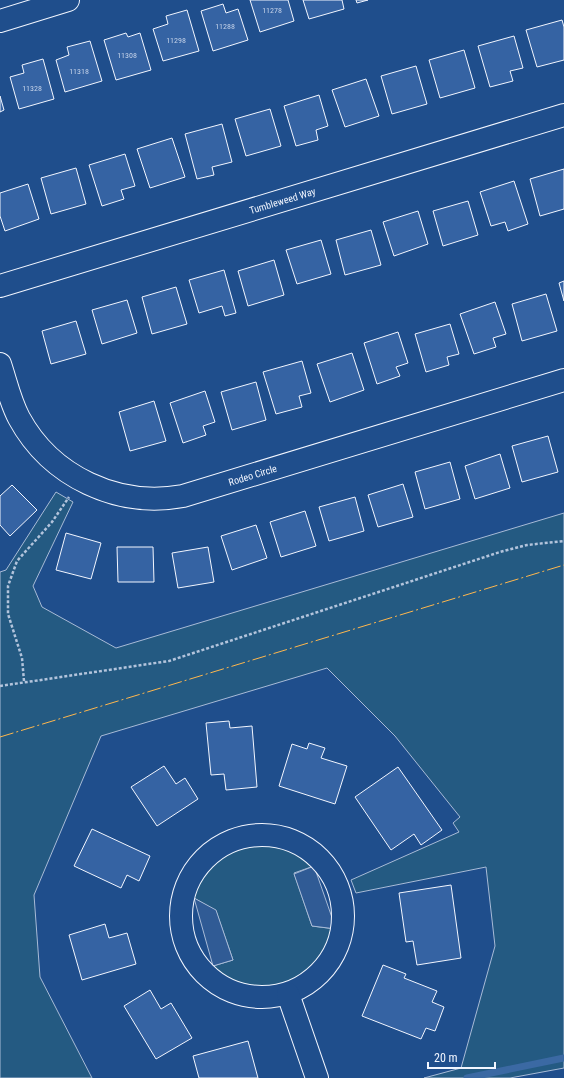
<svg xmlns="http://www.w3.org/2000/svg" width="564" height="1078" viewBox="0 0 564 1078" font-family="'Roboto Condensed',sans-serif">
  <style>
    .green { fill: #245a82; stroke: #a8bbd7 }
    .parking { fill: #305b95; stroke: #a8bbd7 }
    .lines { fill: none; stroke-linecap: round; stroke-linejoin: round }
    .stream { stroke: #3b69a3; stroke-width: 7 }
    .building { fill: #3563a3; stroke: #f2f6ff }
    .minor-casing { stroke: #f2f6ff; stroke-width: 24 }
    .path { stroke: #b3c4dc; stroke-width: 2.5; stroke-dasharray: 3 2; stroke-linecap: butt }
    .minor { stroke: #1f4e8c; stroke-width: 22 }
    .power { stroke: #ffb74d; stroke-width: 1; stroke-dasharray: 14 3 2 3; stroke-linecap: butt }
    .labels { text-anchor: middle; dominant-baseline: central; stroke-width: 3; stroke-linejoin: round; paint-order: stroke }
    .number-label { font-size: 8px; fill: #c3d1e8 }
    .street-label { font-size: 10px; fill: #f2f6ff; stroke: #1f4e8c }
  </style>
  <rect width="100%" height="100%" fill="#1f4e8c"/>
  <!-- green -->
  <path class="green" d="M56,492L73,502L33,586L42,607L116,648L564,513V1068L510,1078H424L461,1068L495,946L486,867L356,893L351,880L459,832L453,823L460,817L395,736L327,668L101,736L34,895L40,977L92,1078H0V572L6,570Z
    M263,842C283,844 303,848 314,866L294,873L312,926L336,929C329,958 310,982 279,988C270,990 258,988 248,987C233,985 219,981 213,966L233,960L216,911L194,898L193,892C210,860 227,848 263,842Z"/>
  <!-- parking -->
  <path class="parking" d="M314,866L336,929L312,926L294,874Z
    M194,898L216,910L233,960L213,966Z"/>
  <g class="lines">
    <!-- stream -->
    <path class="stream" d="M467,1078L564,1058"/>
  </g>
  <!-- building -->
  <path class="building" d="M250,0H288L294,21L260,32Z
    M303,0H342L344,9L309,19Z
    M356,0H368L357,3Z
    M223,4L226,13L238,9L248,40L213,51L201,11Z
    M187,10L199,51L163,61L153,29L168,24L166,16Z
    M562,20L564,27V60L537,67L526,30Z
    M126,33L128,37L140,33L151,70L116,80L104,40Z
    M514,36L523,68L510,71L513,81L490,87L478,46Z
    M90,41L102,81L65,92L56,60L69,55L67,47Z
    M464,50L475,88L440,98L429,60Z
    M43,59L54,99L19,109L10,77L24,73L22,65Z
    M416,66L427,104L392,114L381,76Z
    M366,79L379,116L345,127L332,90Z
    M319,95L328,126L316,130L318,140L296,146L284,106Z
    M0,96L4,110L0,112Z
    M270,109L281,146L246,156L235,119Z
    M222,124L232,162L212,167L214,175L197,179L185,134Z
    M172,138L185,177L150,188L137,149Z
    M125,154L135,186L121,190L124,199L102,206L89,165Z
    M76,168L86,204L51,214L41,178Z
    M564,169V209L540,216L530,179Z
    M514,181L528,224L508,231L505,222L491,226L480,192Z
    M28,184L39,219L5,231L0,216V193Z
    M468,201L478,235L443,246L433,211Z
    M418,211L428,244L394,256L383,222Z
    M371,230L381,265L345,275L336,240Z
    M321,240L331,274L297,284L286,250Z
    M274,260L284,295L248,306L238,271Z
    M224,270L236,313L225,316L222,306L199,313L189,280Z
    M564,281V301L559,283Z
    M176,287L187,324L152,334L142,297Z
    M546,294L557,331L522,341L512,304Z
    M127,300L137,333L102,344L92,310Z
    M495,302L506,334L493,338L496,347L474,354L460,314Z
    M76,321L86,354L51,364L42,331Z
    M450,324L459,354L447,357L449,365L426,372L415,334Z
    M398,332L408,363L396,367L400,376L377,384L364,343Z
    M352,353L364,390L330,402L317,364Z
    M302,361L311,393L299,396L302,407L276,414L263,372Z
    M256,382L266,420L232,430L221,392Z
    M205,391L215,422L203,426L206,435L183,443L170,403Z
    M154,401L166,441L130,451L119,412Z
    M548,436L558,472L522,482L512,446Z
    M500,454L510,488L475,499L465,466Z
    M450,462L460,499L425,509L415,472Z
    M403,484L413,517L378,527L368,495Z
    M12,485L37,510L10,536L0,525V496Z
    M355,497L364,531L329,541L319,507Z
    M305,511L316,546L281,557L270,522Z
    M256,525L267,558L232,570L221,536Z
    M66,533L101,543L91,579L56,570Z
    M117,547H153L154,582H118Z
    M208,547L214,582L178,588L172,553Z
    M229,721L230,728L252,726L257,787L226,790L224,774L211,775L206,723Z
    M309,743L325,748L321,758L347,766L335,804L279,786L292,744L307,749Z
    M164,766L176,784L185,778L198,799L157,826L131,787Z
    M398,767L442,830L421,845L414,834L391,850L355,797Z
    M92,829L150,856L139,881L127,875L121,888L74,866Z
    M451,885L461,958L417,965L413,941L406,942L399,893Z
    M105,924L109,938L127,933L136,964L82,980L69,935Z
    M383,965L406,974L404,978L437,991L432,1002L444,1007L435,1031L426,1028L421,1039L362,1016Z
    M150,990L161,1009L171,1003L192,1038L156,1059L124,1006Z
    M248,1041L258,1078H199L193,1056Z"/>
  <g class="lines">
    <!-- minor casing -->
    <g class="minor-casing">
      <g id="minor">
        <path d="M0,21L68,0"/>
        <path id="s1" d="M0,286L564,115"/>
        <path id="s2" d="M0,364C6,382 10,401 19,418C51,477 118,508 183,496L564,380"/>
        <circle cx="262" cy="916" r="81"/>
        <path d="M288,994L317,1078"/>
      </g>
    </g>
    <!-- path -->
    <path class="path" d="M24,681L22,658L8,614V586L17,561L52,522L69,497
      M0,686L169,661L500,552L527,545L564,541"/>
    <!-- minor -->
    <use href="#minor" class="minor"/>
    <!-- power -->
    <path class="power" d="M0,737L564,565"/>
  </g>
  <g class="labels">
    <!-- number labels -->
    <g class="number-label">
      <text x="272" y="10">11278</text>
      <text x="225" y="26">11288</text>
      <text x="176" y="40">11298</text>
      <text x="127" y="55">11308</text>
      <text x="79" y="71">11318</text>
      <text x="32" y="88">11328</text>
    </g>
    <!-- street labels -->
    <g class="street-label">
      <text stroke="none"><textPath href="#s1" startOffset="295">Tumbleweed Way</textPath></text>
      <text stroke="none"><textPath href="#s2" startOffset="324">Rodeo Circle</textPath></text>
    </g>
  </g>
  <!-- scale -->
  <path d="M428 1062v6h67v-6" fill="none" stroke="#f2f6ff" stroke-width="2"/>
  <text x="434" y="1062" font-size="12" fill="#f2f6ff" stroke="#1f4e8c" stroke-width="3" paint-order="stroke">20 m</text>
</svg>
